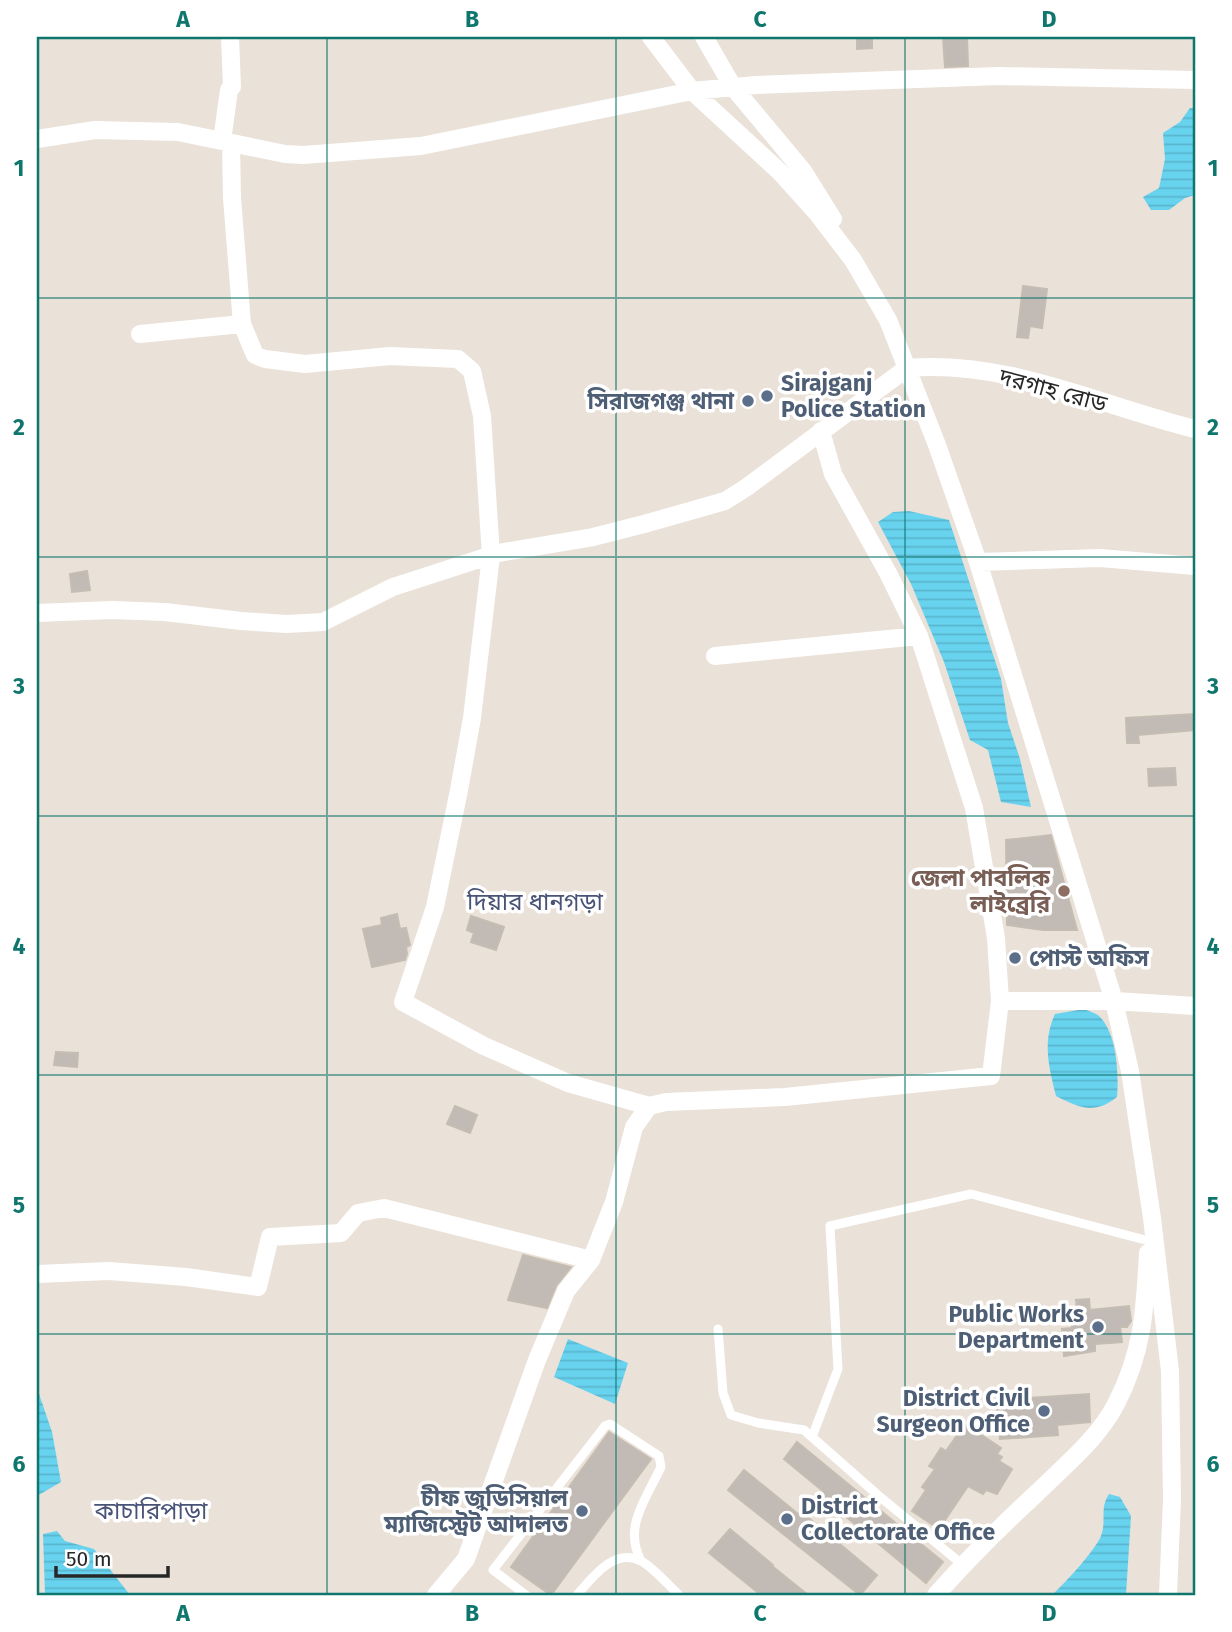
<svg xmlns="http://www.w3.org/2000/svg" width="1232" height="1632" viewBox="0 0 1232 1632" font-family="'Fira Sans','Noto Sans Bengali',sans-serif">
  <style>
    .water { fill: url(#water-rules) }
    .building { fill: #c2bbb5; stroke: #c5bdb2; stroke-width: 2 }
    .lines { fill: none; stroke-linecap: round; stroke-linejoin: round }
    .lane { stroke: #fff; stroke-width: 9 }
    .street { stroke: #fff; stroke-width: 18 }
    .grid { fill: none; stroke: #0f766e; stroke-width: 2; stroke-opacity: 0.55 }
    .service-dot { fill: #5c6f8a; stroke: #fff; stroke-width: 2.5 }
    .education-dot { fill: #8d6e63; stroke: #fff; stroke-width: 2.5 }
    .labels { text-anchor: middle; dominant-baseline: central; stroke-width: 7; stroke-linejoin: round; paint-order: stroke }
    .service-label { font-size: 23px; font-weight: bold; fill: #4e5e75; stroke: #fff; text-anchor: end }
    .street-label { font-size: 23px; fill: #272727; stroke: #fff }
    .education-label { font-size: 23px; font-weight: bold; fill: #785e54; stroke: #fff; text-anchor: end }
    .neighbourhood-label { font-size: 24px; fill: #485377; stroke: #fff }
    .neatline { fill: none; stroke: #0f766e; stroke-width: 2.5 }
    .grid-label { font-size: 23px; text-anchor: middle; font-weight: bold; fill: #0f766e }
  </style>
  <defs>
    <pattern id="water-rules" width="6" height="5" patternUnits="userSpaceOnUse" patternTransform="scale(1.75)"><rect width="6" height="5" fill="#68d3ef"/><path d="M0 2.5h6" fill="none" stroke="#5ab5cd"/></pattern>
  </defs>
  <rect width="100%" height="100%" fill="#eae1d8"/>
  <!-- water -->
  <path class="water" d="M1190,108H1195V195L1185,198L1169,210H1151L1143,197L1159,188L1165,159L1163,133L1180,122Z
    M909,511L949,520L1001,679L1008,723L1020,759L1031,807L1001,802L988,750L970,740L944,662L911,584L878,522L893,512Z
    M1084,1009C1088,1011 1096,1013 1099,1016C1117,1033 1119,1074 1117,1097C1094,1115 1080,1108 1056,1096C1049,1068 1042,1042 1055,1014Z
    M568,1339L628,1363L615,1404L554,1377Z
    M37,1388L52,1432L61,1482L37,1496Z
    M1109,1494L1120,1497L1131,1516L1126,1595H1052C1065,1583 1094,1552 1101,1536C1107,1520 1099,1509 1109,1494Z
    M57,1531L65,1541L94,1549L130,1595H45L43,1534Z"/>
  <!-- building -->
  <path class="building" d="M857,37H872V48L857,49Z
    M943,37H967L968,66L945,67Z
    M1023,286L1047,289L1042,328L1030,326L1028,338L1017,337Z
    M87,571L90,590L72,592L70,574Z
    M1195,714V730L1138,735L1139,743H1127L1126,718Z
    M1175,768L1176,785L1149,786L1148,769Z
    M1051,835L1077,930H1043L1007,925L1006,840Z
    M397,914L400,929L406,928L410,945L406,947L407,954L405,960L372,967L363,929L382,925L381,918Z
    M471,916L504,927L496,950L471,942L474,933L467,930Z
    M56,1052L78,1053L77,1067L54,1065Z
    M455,1106L477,1115L470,1133L447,1124Z
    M523,1255L571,1267L556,1286L547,1308L508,1300Z
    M1089,1299L1090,1310L1129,1306L1131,1321L1127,1327H1120L1122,1342L1095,1344V1351L1064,1356L1062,1329L1072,1328L1071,1320L1078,1319L1076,1300Z
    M1089,1394L1090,1422L1057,1425L1058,1435L1000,1439L997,1400Z
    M965,1424L1001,1448L997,1454L1002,1457L999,1461L1012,1469L997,1494L986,1490L983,1494L968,1486L939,1529L912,1511L926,1490L922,1487L935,1469L929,1466L941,1448L946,1451Z
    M609,1432L651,1459L551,1595L511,1567Z
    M797,1442L943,1562L926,1583L821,1496L824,1492L784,1459Z
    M744,1470L803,1518L805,1515L877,1575L860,1595L728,1490Z
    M730,1529L773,1565L772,1566L808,1595H761L709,1553Z"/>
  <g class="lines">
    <!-- lane -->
    <path class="lane" d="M718,1329L723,1393L731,1415L758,1423L804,1430L879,1496L963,1565
      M812,1437L838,1369L830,1226L971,1194L1149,1241
      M526,1595L493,1570L605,1426L610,1424L659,1456L661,1467C646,1499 623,1527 641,1561
      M577,1595C592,1578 614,1547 641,1561C653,1567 669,1586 679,1595"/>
    <!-- street -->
    <path class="street" d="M651,37L692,91L780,172L817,213L853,260L888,320L937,445L978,562L1114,1001L1130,1071L1152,1218L1170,1371L1172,1499L1168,1595
      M704,37L733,87L803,171L833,219
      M37,139L95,130L178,132L285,154L303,155L421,146L692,91L756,85L999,76L1195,80
      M222,141L229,90L232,87L230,37
      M231,143L232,198L242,324L255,355L265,359L305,364L390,356L458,359L472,371L482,416L491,556L472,718L459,790L435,907L403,1002L484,1046L568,1083L649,1106
      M140,334L242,324
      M978,562L1100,558L1195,566
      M37,613L112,610L165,612L241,621L286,624L323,622L393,587L498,553L593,537L644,524L725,501L747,487L907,368C1007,359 1101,406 1195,429
      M715,656L919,636
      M1000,1001H1114L1195,1006
      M37,1274L109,1271L186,1277L258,1287L270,1237L341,1233L358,1213L384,1208L591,1260
      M436,1595L466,1559L537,1360L566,1291L591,1260L614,1202L634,1127L649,1106L666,1102L785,1097L991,1076L1000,1001L996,938L974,808L919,636L888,573L833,474L821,431
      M936,1595C968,1559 1002,1525 1038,1492C1065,1465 1098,1439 1116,1404C1143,1352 1145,1310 1148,1253"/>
  </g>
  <!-- grid -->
  <path class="grid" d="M327,37V1595M616,37V1595M905,37V1595M37,298H1195M37,557H1195M37,816H1195M37,1075H1195M37,1334H1195"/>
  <!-- markers -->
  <g class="service-dot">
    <circle cx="767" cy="396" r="7"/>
    <circle cx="748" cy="401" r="7"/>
    <circle cx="1015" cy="958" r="7"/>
    <circle cx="1098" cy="1327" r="7"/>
    <circle cx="1044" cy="1411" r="7"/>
    <circle cx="582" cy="1511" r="7"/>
    <circle cx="787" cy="1519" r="7"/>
  </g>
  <circle class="education-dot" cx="1064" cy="891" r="7"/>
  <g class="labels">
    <!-- service labels -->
    <g class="service-label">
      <text x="781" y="383" text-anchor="start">Sirajganj<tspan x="781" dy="26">Police Station</tspan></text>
      <text x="734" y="401">সিরাজগঞ্জ থানা</text>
      <text x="1029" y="958" text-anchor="start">পোস্ট অফিস</text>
      <text x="1084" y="1314">Public Works<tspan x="1084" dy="26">Department</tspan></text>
      <text x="1030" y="1398">District Civil<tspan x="1030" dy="26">Surgeon Office</tspan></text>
      <text x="568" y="1498">চীফ জুডিসিয়াল<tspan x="568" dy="26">ম্যাজিস্ট্রেট আদালত</tspan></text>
      <text x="801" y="1506" text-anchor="start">District<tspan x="801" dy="26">Collectorate Office</tspan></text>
    </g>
    <!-- street labels -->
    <g class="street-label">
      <text transform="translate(1053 390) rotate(15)">দরগাহ রোড</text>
    </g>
    <!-- education labels -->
    <g class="education-label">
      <text x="1050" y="878">জেলা পাবলিক<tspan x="1050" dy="26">লাইব্রেরি</tspan></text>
    </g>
    <!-- neighbourhood labels -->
    <g class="neighbourhood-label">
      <text x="535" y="902">দিয়ার ধানগড়া</text>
      <text x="151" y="1511">কাচারিপাড়া</text>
    </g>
  </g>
  <!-- border -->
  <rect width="1232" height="1632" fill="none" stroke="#ffffff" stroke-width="77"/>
  <!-- scale -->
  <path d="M56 1566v10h112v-10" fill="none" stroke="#272727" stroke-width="3.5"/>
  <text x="66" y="1566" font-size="21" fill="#272727" stroke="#ffffff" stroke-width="5" paint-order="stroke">50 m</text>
  <rect x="38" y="38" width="1156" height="1556" class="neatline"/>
  <g class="grid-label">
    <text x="183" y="27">A</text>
    <text x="472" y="27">B</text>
    <text x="760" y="27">C</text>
    <text x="1049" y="27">D</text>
    <text x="19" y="176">1</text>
    <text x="1213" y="176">1</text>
    <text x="19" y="435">2</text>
    <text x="1213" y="435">2</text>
    <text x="19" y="694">3</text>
    <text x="1213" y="694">3</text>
    <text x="19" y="954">4</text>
    <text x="1213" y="954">4</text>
    <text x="19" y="1213">5</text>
    <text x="1213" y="1213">5</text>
    <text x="19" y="1472">6</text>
    <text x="1213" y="1472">6</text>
    <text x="183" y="1621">A</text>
    <text x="472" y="1621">B</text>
    <text x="760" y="1621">C</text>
    <text x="1049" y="1621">D</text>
  </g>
</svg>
